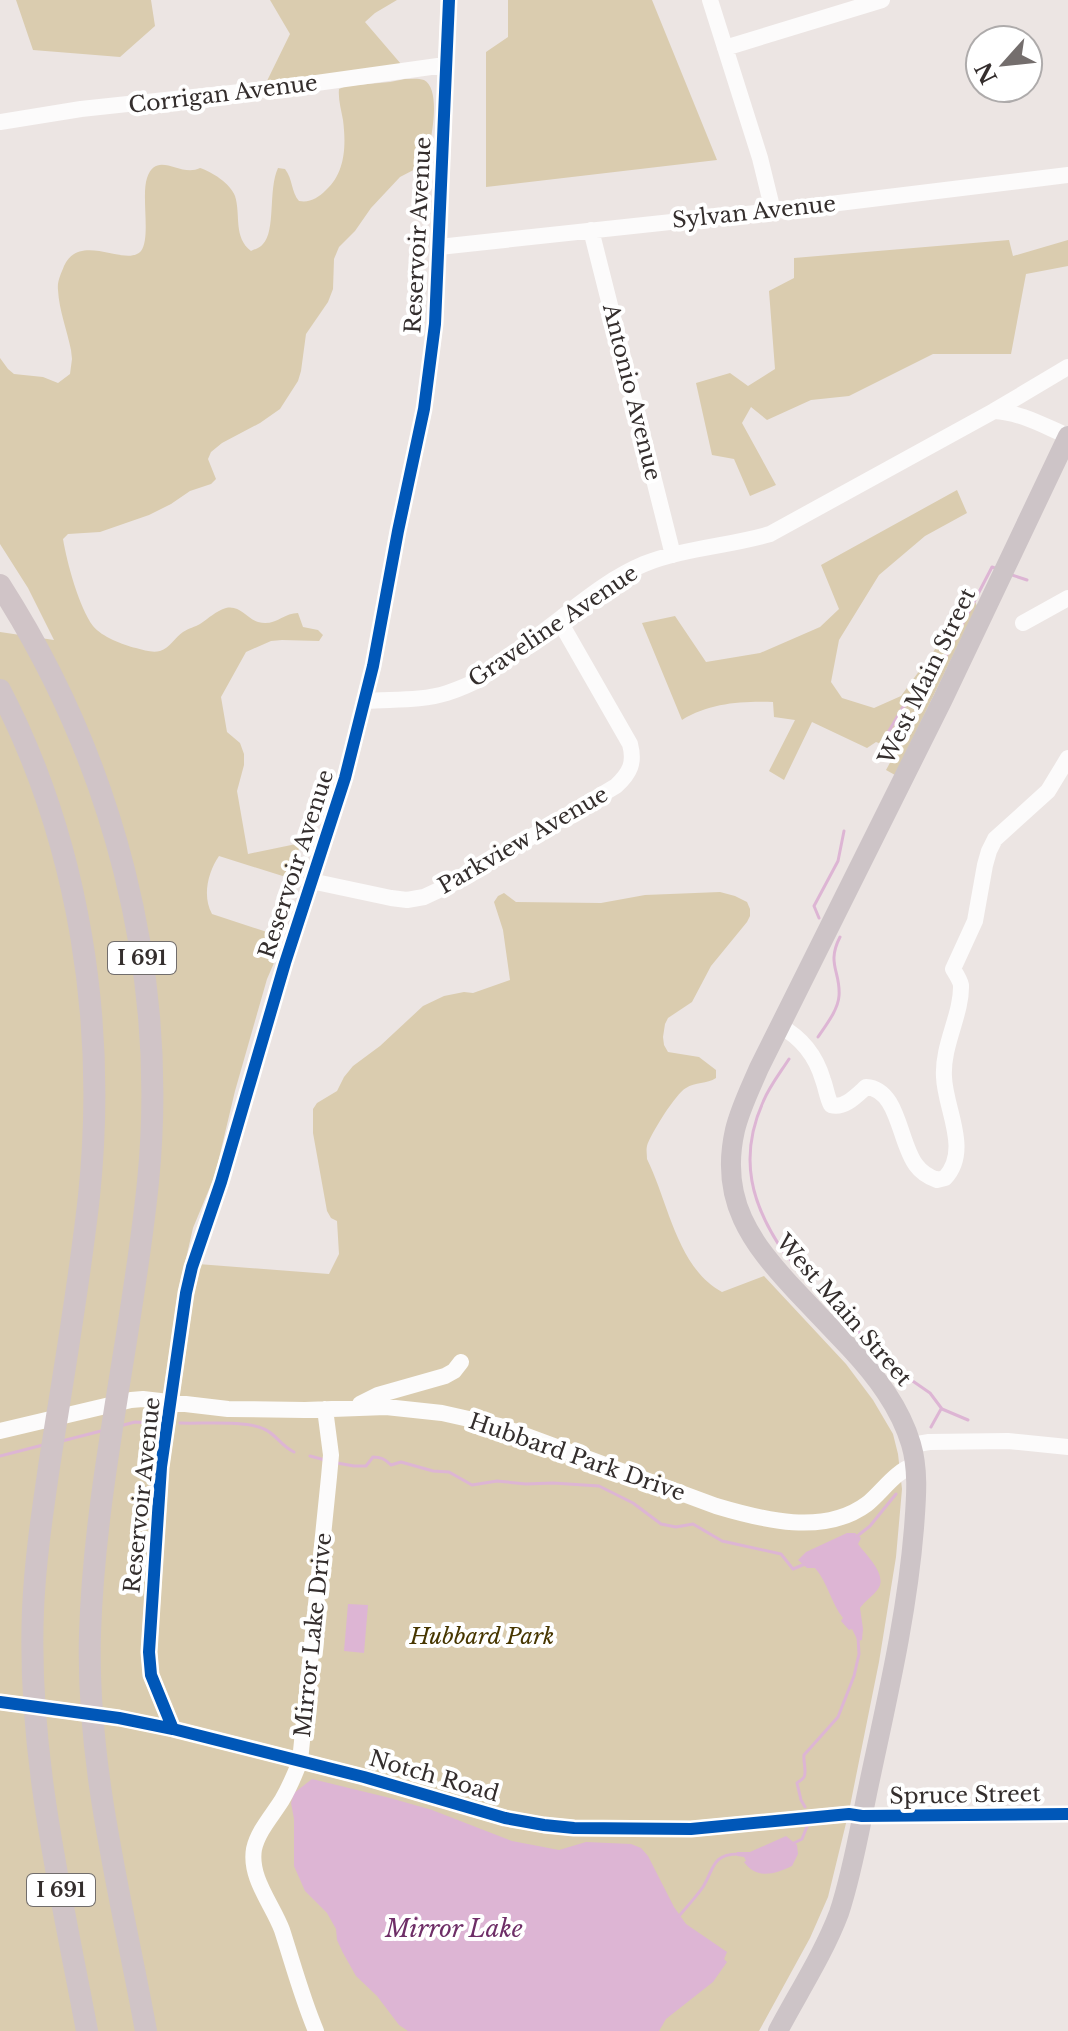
<svg xmlns="http://www.w3.org/2000/svg" width="1068" height="2031" viewBox="0 0 1068 2031" font-family="'Libre Baskerville',serif">
  <style>
    .green { fill: #daccaf }
    .water { fill: #ddb5d4 }
    .lines { fill: none; stroke-linecap: round; stroke-linejoin: round }
    .stream { stroke: #ddb5d4; stroke-width: 3 }
    .minor { stroke: #fcfbfb; stroke-width: 16 }
    .major { stroke: #cdc4c7; stroke-width: 20 }
    .highway { stroke: #d0c4c7; stroke-width: 22 }
    .cycleway-casing { stroke: #fff; stroke-width: 17 }
    .cycleway { stroke: #0057b8; stroke-width: 12 }
    .labels { text-anchor: middle; dominant-baseline: central; stroke-width: 8; stroke-linejoin: round; paint-order: stroke }
    .shield { fill: #fff; stroke: #716d6c; stroke-width: 2 }
    .shield-label { font-size: 20px; font-weight: bold; fill: #342e2d }
    .street-label { font-size: 22px; fill: #342e2d; stroke: #fff }
    .park-label { font-size: 22px; font-style: italic; fill: #473600; stroke: #fff }
    .water-label { font-size: 24px; font-style: italic; fill: #6e2e67; stroke: #fff }
  </style>
  <rect width="100%" height="100%" fill="#ece5e3"/>
  <!-- green -->
  <path class="green" d="M16,0H151L155,26L120,57L33,50Z
    M270,0H397L375,13L365,22L401,64L265,85L290,34Z
    M508,0H652L717,160L486,187V52L508,37Z
    M405,79C411,79 418,78 424,80C443,90 430,147 425,164L400,177L371,208L355,231L339,247L334,259L333,289L328,302L306,334L301,371L298,381L280,409L260,423L222,443L211,452L208,459L216,479L211,484L190,491L171,504L149,515L100,532L68,534L63,539C67,563 79,607 93,626C102,637 123,645 136,648C144,650 152,653 160,651C170,648 175,637 183,632C189,628 195,627 200,624C209,618 216,611 226,608C240,605 246,618 258,622C275,627 283,613 298,613L303,627L318,630L323,635L319,641L282,640L271,641L246,652L221,697L227,732L240,743L244,754V765L237,791L248,854L301,843L289,878L219,856C208,872 202,896 212,914L270,933L268,939L276,942L281,947L267,979L235,1091L215,1175L193,1228L185,1263L329,1274L339,1254L337,1221L331,1218L327,1211L313,1133V1109L317,1103L337,1091L344,1077L353,1066L380,1046L423,1006L444,996L464,992L473,993L510,980L503,930L494,902L498,896L504,893L516,902L601,903L645,895L720,892L735,896L747,902L750,909V916L747,922L711,966L692,1002L668,1018L665,1024L663,1037L664,1045L668,1052L699,1057L716,1070V1078C707,1084 695,1082 686,1088C676,1093 650,1135 647,1146C646,1150 647,1154 647,1159C668,1201 677,1268 722,1292L764,1276L846,1364L873,1400L893,1434L898,1454L902,1489L896,1557L879,1662L849,1811L828,1897L810,1938L759,2031H0V632L54,640L28,588L0,544V358L8,369L14,374L43,377L58,383L70,374L72,359L71,350C67,330 59,310 58,290C57,281 61,274 64,266C80,231 126,268 141,251C151,238 141,196 147,178C157,149 180,178 200,168C212,172 230,183 235,196C241,215 233,237 251,251C255,249 260,248 263,244C276,231 268,189 278,168L285,169C293,179 291,192 299,201C310,203 318,198 326,190C346,172 346,144 343,120C341,109 338,99 339,89L346,86L390,82Z
    M1009,240L1013,256L1068,240V266L1026,274L1011,354H933L849,396L811,400L767,420L751,407L742,423L776,485L750,496L734,459L712,455L696,383L730,373L748,386L775,369L769,291L794,278V258Z
    M957,490L967,513L925,536L879,575L839,640L831,682L842,698L874,708L901,696L973,597L977,606L895,775L886,770L897,750L876,742L867,748L812,722L784,780L769,771L795,720L774,717L773,702C742,701 709,703 682,720L642,623L675,616L706,662L760,653L820,627L839,609L821,565Z"/>
  <!-- water -->
  <path class="water" d="M847,1533H855L861,1538L858,1544C866,1555 888,1575 878,1589C873,1596 865,1601 860,1608L863,1629L862,1640L858,1641L852,1629L849,1630L841,1621L843,1618C831,1603 828,1583 815,1568H807L798,1560L806,1552Z
    M348,1604L368,1605L364,1653L344,1651Z
    M312,1779L390,1798L432,1810L512,1841L559,1850L586,1842L631,1844L641,1848L648,1856L674,1907L686,1924L727,1952L724,1959L727,1962L713,1982L666,2019L659,2031H408L399,2025L377,1996L356,1976L343,1953L337,1940L336,1929L327,1913L305,1891L294,1866V1819L291,1803L294,1793Z
    M786,1836L797,1845L798,1854L792,1866C775,1874 757,1880 744,1862L746,1861L744,1857L737,1856V1852H750Z"/>
  <g class="lines">
    <!-- stream -->
    <path class="stream" d="M1009,574L1027,580
      M886,736L903,707L918,696L935,677L992,567L995,568
      M819,918L814,906L838,861L844,831
      M818,1037C826,1025 838,1010 839,996C841,972 826,964 840,937
      M789,1059C780,1073 769,1087 763,1102C738,1158 751,1205 785,1254L891,1366L930,1393L942,1409L968,1420
      M180,1423C201,1424 246,1420 264,1429C276,1434 281,1446 294,1452
      M120,1426L135,1422L151,1423
      M931,1427L941,1409
      M62,1441L101,1431
      M0,1456L43,1445
      M310,1456L325,1460
      M337,1463L354,1466H366L373,1457C381,1457 385,1459 391,1465L401,1462L433,1471L449,1472L472,1485L497,1481L526,1484L553,1483L599,1486L633,1503L661,1524L676,1527L693,1524L722,1541L781,1554L793,1569L805,1564
      M856,1537L870,1526L896,1494
      M805,1807L801,1800L797,1783C799,1781 802,1780 804,1777C807,1772 803,1761 804,1755L838,1717L854,1676L859,1654L858,1637
      M792,1844L802,1839L808,1824
      M678,1917C686,1908 696,1897 703,1887C714,1869 712,1854 738,1854"/>
    <!-- minor -->
    <path class="minor" d="M710,0L760,158L773,211
      M725,48L882,0
      M0,122L81,109L295,86L445,65
      M591,230L673,555
      M439,247L773,211L1068,175
      M994,411L1068,367
      M1023,623L1068,598
      M366,701C392,699 422,701 447,693C459,689 471,684 482,678C508,658 535,638 561,618C587,598 613,577 644,564C684,548 729,546 770,534L994,411C1020,412 1044,426 1068,436
      M311,881L391,898L407,900L424,897L456,882L616,786C630,773 635,763 630,744L559,620
      M780,1026C802,1038 816,1056 823,1080C826,1088 827,1097 831,1105C844,1109 856,1096 866,1087C899,1089 899,1143 916,1165C921,1172 929,1177 937,1180L945,1178C971,1150 945,1109 944,1077C942,1045 962,1014 961,985C960,980 956,974 953,969L975,921L985,865L989,851L995,839L1048,791L1068,758
      M360,1404L378,1395L445,1376L454,1371L461,1362
      M0,1431L131,1400L143,1399L228,1409L305,1410L386,1407L442,1413L500,1426L716,1506C763,1520 824,1536 867,1504C883,1491 895,1471 915,1465
      M912,1445L929,1442L1008,1441L1068,1447
      M0,1702L119,1718L173,1729L364,1777L505,1818L544,1825L574,1828L691,1829L849,1814L862,1816L1068,1814
      M173,1729L151,1675L149,1652L161,1467L186,1293L192,1267L221,1182L285,963L345,778L373,666L398,531L424,409L435,324L449,0
      M316,2031C302,1998 293,1964 282,1930C273,1905 249,1878 254,1849C258,1831 272,1816 282,1800C289,1788 295,1774 300,1761L329,1477L331,1455L325,1409"/>
    <!-- major -->
    <path class="major" d="M778,2031C798,1993 824,1953 839,1913C853,1871 860,1826 869,1784C887,1699 907,1615 914,1528C916,1500 919,1471 911,1444C900,1407 876,1376 850,1348C832,1329 814,1310 796,1291C751,1243 719,1200 735,1130C740,1109 750,1089 759,1068L943,699L1068,436"/>
    <!-- highway -->
    <path class="highway" d="M0,585C113,761 169,972 148,1182C133,1333 95,1481 90,1633C86,1767 122,1900 146,2031
      M0,690C80,844 107,1025 89,1196C79,1287 63,1377 49,1467C42,1515 35,1562 33,1610C27,1753 61,1892 87,2031"/>
    <!-- cycleway casing -->
    <g class="cycleway-casing">
      <path id="cycleway" d="M0,1702L119,1718L173,1729L364,1777L505,1818L544,1825L574,1828L691,1829L849,1814L862,1816L1068,1814
        M173,1729L151,1675L149,1652L161,1467L186,1293L192,1267L221,1182L285,963L345,778L373,666L398,531L424,409L435,324L449,0"/>
    </g>
    <!-- cycleway -->
    <use href="#cycleway" class="cycleway"/>
  </g>
  <g class="labels">
    <!-- shield labels -->
    <g class="shield">
      <rect x="108" y="942" width="68" height="32" rx="6"/>
      <rect x="27" y="1874" width="68" height="32" rx="6"/>
    </g>
    <g class="shield-label">
      <text x="142" y="958">I 691</text>
      <text x="61" y="1890">I 691</text>
    </g>
    <!-- street labels -->
    <g class="street-label">
      <text transform="translate(223 94) rotate(-7)">Corrigan Avenue</text>
      <text transform="translate(754 212) rotate(-6)">Sylvan Avenue</text>
      <text transform="translate(418 235) rotate(-87)">Reservoir Avenue</text>
      <text transform="translate(632 392) rotate(76)">Antonio Avenue</text>
      <text transform="translate(553 626) rotate(-34)">Graveline Avenue</text>
      <text transform="translate(927 676) rotate(-64)">West Main Street</text>
      <text transform="translate(523 840) rotate(-30)">Parkview Avenue</text>
      <text transform="translate(296 864) rotate(-72)">Reservoir Avenue</text>
      <text transform="translate(844 1310) rotate(49)">West Main Street</text>
      <text transform="translate(577 1457) rotate(19)">Hubbard Park Drive</text>
      <text transform="translate(142 1495) rotate(-84)">Reservoir Avenue</text>
      <text transform="translate(313 1635) rotate(-84)">Mirror Lake Drive</text>
      <text transform="translate(434 1776) rotate(16)">Notch Road</text>
      <text transform="translate(965 1795) rotate(-1)">Spruce Street</text>
    </g>
    <!-- park labels -->
    <g class="park-label">
      <text x="482" y="1636">Hubbard Park</text>
    </g>
    <!-- water labels -->
    <g class="water-label">
      <text x="454" y="1928">Mirror Lake</text>
    </g>
  </g>
  <!-- north arrow -->
  <g transform="translate(1004 64) rotate(243)"><circle r="38" fill="#ffffff" stroke="#aeabab" stroke-width="2"/>
  <path d="M0-6L14 30L0 20L-14 30Z" fill="#746e6d"/>
  <text y="-12" font-size="22" font-weight="bold" text-anchor="middle" fill="#342e2d">N</text>
  </g>
</svg>
